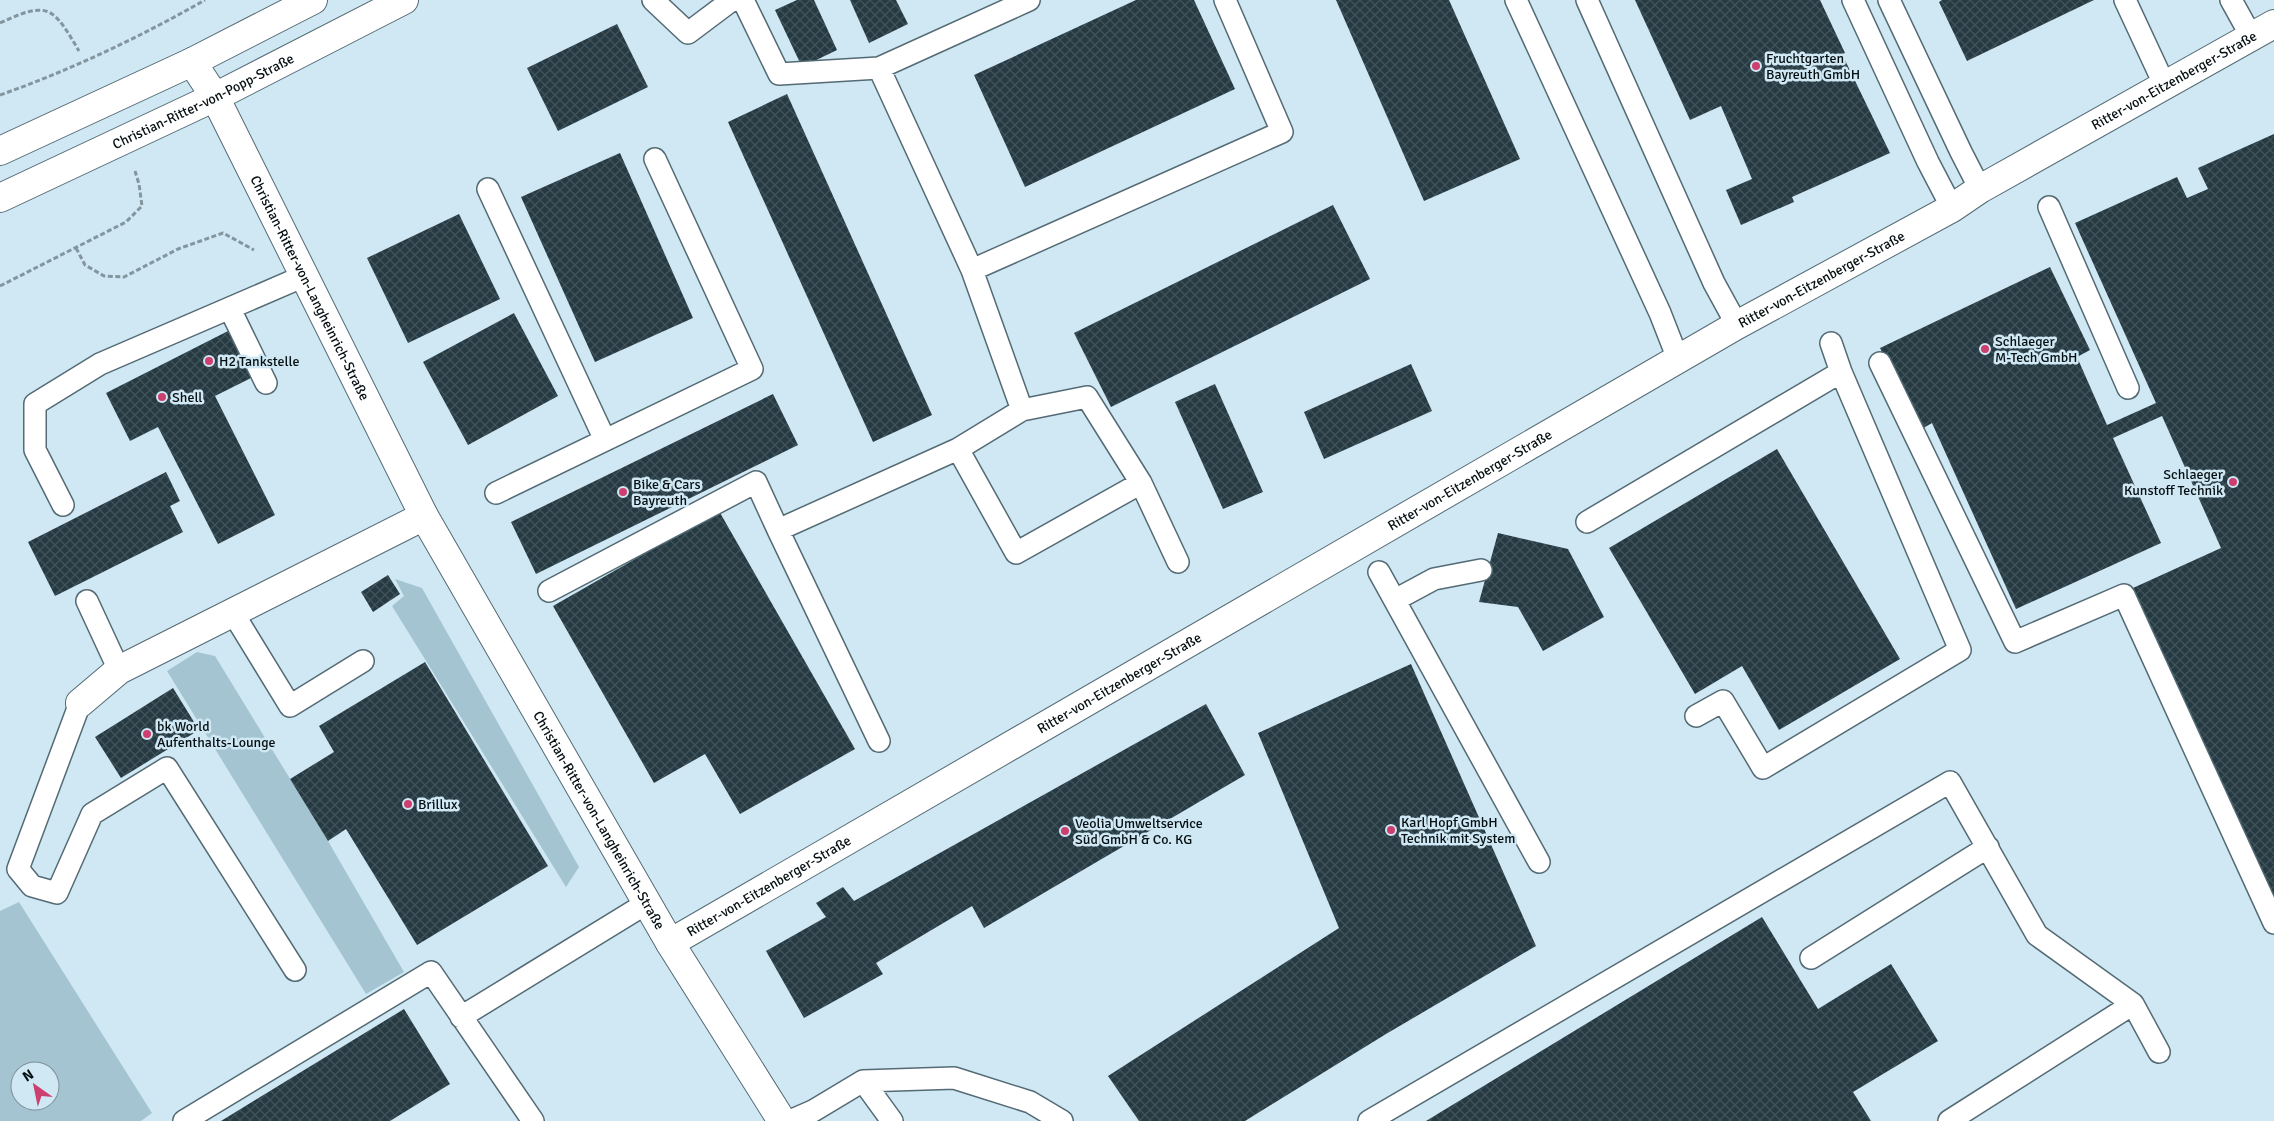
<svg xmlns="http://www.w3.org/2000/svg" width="2274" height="1121" viewBox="0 0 2274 1121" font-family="Signika,sans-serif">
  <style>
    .green { fill: #a5c4d2; fill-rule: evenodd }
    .building { fill: url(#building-cross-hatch) }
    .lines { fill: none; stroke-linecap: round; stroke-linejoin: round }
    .lane-casing { stroke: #546a74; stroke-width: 24 }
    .street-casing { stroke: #546a74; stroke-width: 30 }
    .secondary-casing { stroke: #546a74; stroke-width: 30 }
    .path { stroke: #83969e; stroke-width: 3; stroke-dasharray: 5 2.5; stroke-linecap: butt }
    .lane { stroke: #fff; stroke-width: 21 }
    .street { stroke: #fff; stroke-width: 28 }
    .secondary { stroke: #fff; stroke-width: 28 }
    .poi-dot { fill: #cc3f6e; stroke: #cfe8f4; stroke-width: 2 }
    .labels { text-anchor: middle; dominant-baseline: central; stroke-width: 5; stroke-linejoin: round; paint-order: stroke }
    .poi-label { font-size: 14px; fill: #060f12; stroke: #cfe8f4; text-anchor: start }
    .street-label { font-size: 14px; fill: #060f12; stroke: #cfe8f4 }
  </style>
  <defs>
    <pattern id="building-cross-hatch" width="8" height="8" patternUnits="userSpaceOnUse" patternTransform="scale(1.25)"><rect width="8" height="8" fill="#253a43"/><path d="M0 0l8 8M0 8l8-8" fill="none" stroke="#42535a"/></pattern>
  </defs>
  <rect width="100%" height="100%" fill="#cfe8f4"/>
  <!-- green -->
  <path class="green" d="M395,579L422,588L579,867L566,887L392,606L404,596Z
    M197,652L215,656L328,841L404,972L366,994L167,671Z
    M19,902L152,1113L141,1121H0V911ZM20,1071H50V1101H20Z"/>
  <!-- building -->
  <path class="building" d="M797,0H814L837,50L802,67L775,10Z
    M850,0H896L908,24L869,43Z
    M1136,0H1194L1235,89L1025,187L974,75Z
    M1336,0H1449L1520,159L1424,201Z
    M1635,0H1820L1845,53L1842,54L1890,153L1792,197L1794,202L1741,225L1726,190L1752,179L1721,106L1690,120Z
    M1942,0H2094L1967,61L1939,2Z
    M617,24L648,87L558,131L527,68Z
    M787,94L932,415L873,442L728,122Z
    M2274,134V901L2133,588L2221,548L2162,416L2113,438L2161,543L2016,609L1932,423L1920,430L1880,348L2050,267L2090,350L2077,357L2107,425L2156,403L2075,223L2177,177L2187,198L2208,189L2198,168Z
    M620,153L693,318L595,362L521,197Z
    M1333,205L1370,279L1111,407L1074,333Z
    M459,214L500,299L408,343L367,258Z
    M514,313L558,396L468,445L423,362Z
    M230,330L253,377L215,396L275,515L218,544L158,427L130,441L106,393Z
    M1411,364L1432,411L1324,459L1304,412Z
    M1215,384L1263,492L1223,509L1175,402Z
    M773,394L798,445L536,574L511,522Z
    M1777,449L1900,659L1779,730L1742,666L1695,694L1609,548Z
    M166,472L180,501L170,506L183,532L55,596L28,542Z
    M719,511L855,749L740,814L705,754L654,783L553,606Z
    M1498,533L1568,549L1604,617L1543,651L1518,607L1479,602Z
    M388,575L400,594L373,612L361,592Z
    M425,662L548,866L417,945L346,829L328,841L290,779L334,752L319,726Z
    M1411,664L1536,946L1386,1034L1245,1121H1139L1108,1076L1339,928L1258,733Z
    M173,688L199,730L121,778L95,737Z
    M1206,704L1245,775L984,928L972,906L876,963L883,974L804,1018L766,951L826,917L816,903L843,887L854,901Z
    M1762,917L1818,1009L1891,964L1938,1041L1853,1092L1871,1121H1426Z
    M404,1009L450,1084L390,1121H221Z"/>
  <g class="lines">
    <!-- lane casing -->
    <g class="lane-casing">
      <path id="lane" d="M653,0L688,33L732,0
        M743,0L779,74L879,68
        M1029,0L879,68L972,270L1022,410L1087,397L1141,483L1178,562
        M1516,0L1660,313L1678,359
        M1587,0L1714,283L1737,325
        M1853,0L1928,162L1952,208
        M1889,0L1961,152L1980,189
        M2125,0L2165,86
        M2231,0L2251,36
        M488,189L605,440
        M2049,207L2128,388
        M972,270L1282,132L1225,0
        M230,309L266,383
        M1880,363L2015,642L2124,595L2274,923
        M1022,410L958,449L1016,553L1141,483
        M496,493L752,369L655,159
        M63,505L35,450V404L100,364L304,276
        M1587,522L1841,372
        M1379,572L1539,862
        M549,591L756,482L778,530
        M1395,600L1434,579L1481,570
        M87,601L119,670
        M233,613L290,706L363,661
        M80,703L18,869L32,886L57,893L92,814L167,768L295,970
        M1696,716L1723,701L1763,768L1960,650L1841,372L1831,343
        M879,741L778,530L958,449
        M1811,958L1988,847
        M2133,1004L2159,1052
        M461,1017L647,903
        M863,1081L892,1121
        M184,1121L431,972L533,1121
        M790,1121L813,1111L863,1081L954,1078L1030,1102L1062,1121
        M1369,1121L1950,782L2037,935L2133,1004L1949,1121"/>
    </g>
    <!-- street casing -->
    <g class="street-casing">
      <g id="street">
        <path d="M80,703L119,670L424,516"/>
        <path id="s1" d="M670,943L1737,325L1952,208L1980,189L2274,24"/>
      </g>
    </g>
    <!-- secondary casing -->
    <g class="secondary-casing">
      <g id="secondary">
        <path id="s2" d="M192,62L215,97L424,516L670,943L782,1121"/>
        <path d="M0,151L192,62L313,0"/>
        <path id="s3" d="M0,198L215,97L404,0"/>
      </g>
    </g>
    <!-- path -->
    <path class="path" d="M0,23C49,0 53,7 79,51
      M0,95C71,70 140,37 205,0
      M76,248L85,265L104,276L124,277L178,249L223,233L254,250
      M0,286L126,222L142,206L139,184L135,171"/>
    <!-- lane -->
    <use href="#lane" class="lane"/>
    <!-- street -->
    <use href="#street" class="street"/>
    <!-- secondary -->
    <use href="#secondary" class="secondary"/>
  </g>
  <!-- markers -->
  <g class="poi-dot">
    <circle cx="1756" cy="66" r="5"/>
    <circle cx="1985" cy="349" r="5"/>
    <circle cx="209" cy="361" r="5"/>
    <circle cx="162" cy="397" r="5"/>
    <circle cx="2233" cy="482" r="5"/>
    <circle cx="623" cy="492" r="5"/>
    <circle cx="147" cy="734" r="5"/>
    <circle cx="408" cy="804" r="5"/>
    <circle cx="1391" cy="830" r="5"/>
    <circle cx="1065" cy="831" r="5"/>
  </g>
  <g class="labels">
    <!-- poi labels -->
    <g class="poi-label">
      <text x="1766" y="58">Fruchtgarten<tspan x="1766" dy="16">Bayreuth GmbH</tspan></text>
      <text x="1995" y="341">Schlaeger<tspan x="1995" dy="16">M-Tech GmbH</tspan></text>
      <text x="219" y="361">H2 Tankstelle</text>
      <text x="172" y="397">Shell</text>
      <text x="2223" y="474" text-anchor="end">Schlaeger<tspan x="2223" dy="16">Kunstoff Technik</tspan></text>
      <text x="633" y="484">Bike &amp; Cars<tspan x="633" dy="16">Bayreuth</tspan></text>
      <text x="157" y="726">bk World<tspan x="157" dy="16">Aufenthalts-Lounge</tspan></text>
      <text x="418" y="804">Brillux</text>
      <text x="1401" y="822">Karl Hopf GmbH<tspan x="1401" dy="16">Technik mit System</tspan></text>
      <text x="1075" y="823">Veolia Umweltservice<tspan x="1075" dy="16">Süd GmbH &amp; Co. KG</tspan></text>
    </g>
    <!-- street labels -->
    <g class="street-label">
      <text stroke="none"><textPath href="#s1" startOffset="1734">Ritter-von-Eitzenberger-Straße</textPath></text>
      <text stroke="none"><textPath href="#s3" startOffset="225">Christian-Ritter-von-Popp-Straße</textPath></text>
      <text stroke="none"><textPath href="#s1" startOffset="1329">Ritter-von-Eitzenberger-Straße</textPath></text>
      <text stroke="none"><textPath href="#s2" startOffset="255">Christian-Ritter-von-Langheinrich-Straße</textPath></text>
      <text stroke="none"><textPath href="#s1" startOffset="924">Ritter-von-Eitzenberger-Straße</textPath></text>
      <text stroke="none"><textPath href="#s1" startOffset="519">Ritter-von-Eitzenberger-Straße</textPath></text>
      <text stroke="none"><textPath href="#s2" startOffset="861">Christian-Ritter-von-Langheinrich-Straße</textPath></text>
      <text stroke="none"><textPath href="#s1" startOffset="114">Ritter-von-Eitzenberger-Straße</textPath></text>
    </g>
  </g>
  <!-- north arrow -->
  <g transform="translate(35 1086) rotate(327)"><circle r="24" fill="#cfe8f4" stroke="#7f919a"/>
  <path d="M0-4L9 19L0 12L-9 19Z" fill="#cc3f6e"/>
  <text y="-8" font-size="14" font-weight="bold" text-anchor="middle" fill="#060f12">N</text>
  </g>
</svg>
